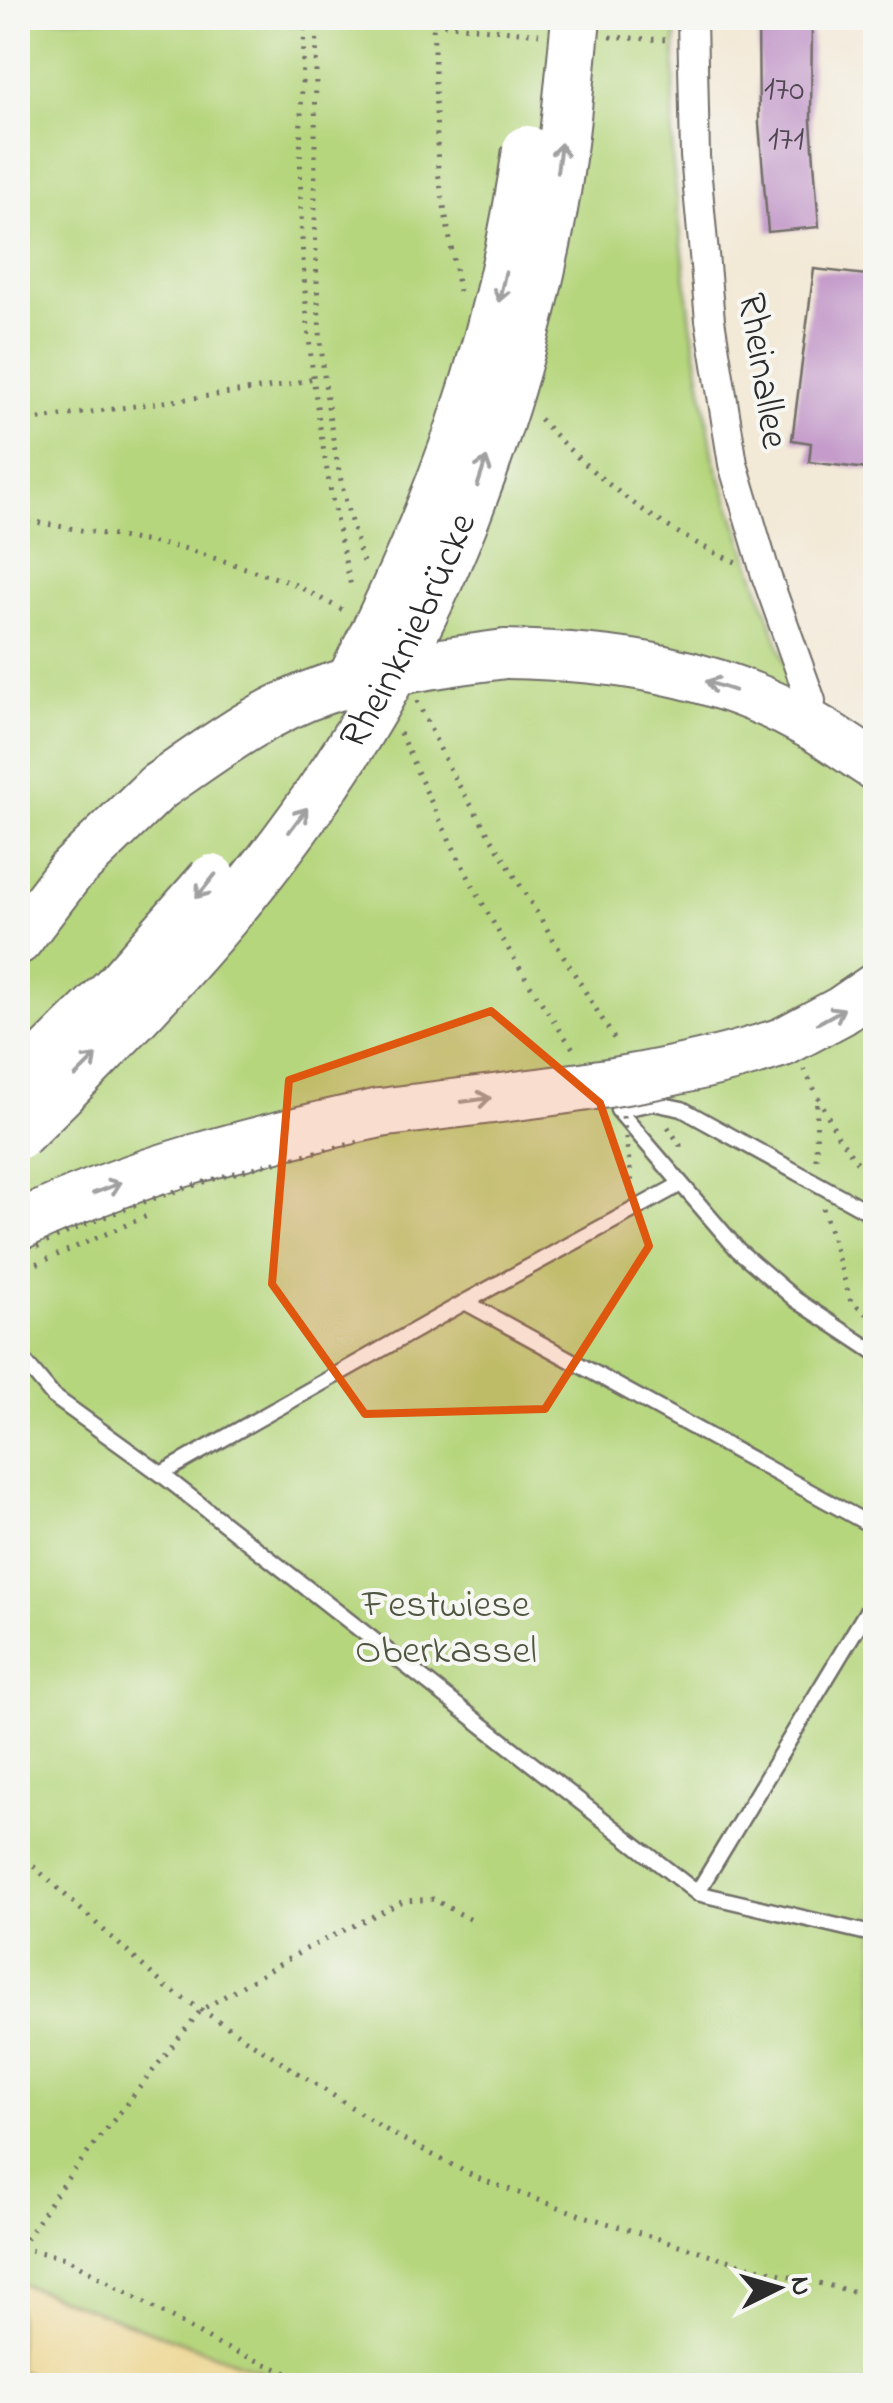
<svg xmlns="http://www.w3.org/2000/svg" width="893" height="2403" viewBox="0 0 893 2403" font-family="'Indie Flower',sans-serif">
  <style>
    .green { fill: #b6d67d; stroke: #708054; stroke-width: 2.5 }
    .sand { fill: #eeda9e; stroke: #8c8264; stroke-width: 2.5 }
    .building { fill: #c49bca }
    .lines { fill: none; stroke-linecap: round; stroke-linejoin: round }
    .service-casing { stroke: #716e67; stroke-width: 19 }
    .minor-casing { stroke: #716e67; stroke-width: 32 }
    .trunk-casing { stroke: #716e67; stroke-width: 52 }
    .path { stroke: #716e67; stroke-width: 5; stroke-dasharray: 2.5 8; stroke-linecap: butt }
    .service { stroke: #fff; stroke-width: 14 }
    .minor { stroke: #fff; stroke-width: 28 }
    .trunk { stroke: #fff; stroke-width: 48 }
    .trunk-bridge-casing { stroke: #716e67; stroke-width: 52; stroke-linecap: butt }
    .path-bridge { stroke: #716e67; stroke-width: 5; stroke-dasharray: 2.5 8; stroke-linecap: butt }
    .trunk-bridge { stroke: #fff; stroke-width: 48 }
    .oneway { stroke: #a0a0a0 }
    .marked { fill: #df570e; fill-opacity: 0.2; stroke: #df570e; stroke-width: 8; stroke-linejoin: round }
    .labels { text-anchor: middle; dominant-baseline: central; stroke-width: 8; stroke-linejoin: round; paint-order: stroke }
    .number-label { font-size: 35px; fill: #514753 }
    .street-label { font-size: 40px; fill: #2b2b2b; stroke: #f6f6f2 }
    .park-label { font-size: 40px; fill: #4e5640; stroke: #f6f6f2 }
  </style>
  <rect width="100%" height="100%" fill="#f6f6f2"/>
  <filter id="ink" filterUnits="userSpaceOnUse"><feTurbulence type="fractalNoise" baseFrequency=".01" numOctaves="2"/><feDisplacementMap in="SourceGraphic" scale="20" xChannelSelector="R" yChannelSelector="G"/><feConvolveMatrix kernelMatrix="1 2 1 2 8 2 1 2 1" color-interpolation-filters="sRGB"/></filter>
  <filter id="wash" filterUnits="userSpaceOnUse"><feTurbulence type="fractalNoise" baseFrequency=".0048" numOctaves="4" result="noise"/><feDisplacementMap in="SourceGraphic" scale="40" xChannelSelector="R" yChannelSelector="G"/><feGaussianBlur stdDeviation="2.25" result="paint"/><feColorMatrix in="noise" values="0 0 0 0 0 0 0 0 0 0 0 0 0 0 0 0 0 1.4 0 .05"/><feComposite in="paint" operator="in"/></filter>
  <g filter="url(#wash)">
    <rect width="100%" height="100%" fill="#f3e9d7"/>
    <!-- green -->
    <path class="green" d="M18,18H676L672,157L691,322L714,459L814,745L875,783V2385H300L18,2283Z"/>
    <!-- sand -->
    <path class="sand" d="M18,2283L300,2385H43L28,2374L18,2371Z"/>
    <g id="blocks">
      <!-- building -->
      <path class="building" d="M758,18H812L811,121L819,227L768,232L759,124Z
        M814,269L876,276V470L809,462L811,443L792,440Z"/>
    </g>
  </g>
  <g filter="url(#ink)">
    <use href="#blocks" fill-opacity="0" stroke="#716e67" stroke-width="2.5"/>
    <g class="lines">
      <!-- service casing -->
      <g class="service-casing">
        <path id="service" d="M679,1185L465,1302L161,1474L697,1893L876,1935
          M876,1216L682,1109L653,1103L618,1110L738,1250L796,1300L876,1353
          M465,1302L876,1528
          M18,1354L53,1396L161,1474
          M697,1893L876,1596"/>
      </g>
      <!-- minor casing -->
      <g class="minor-casing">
        <path id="minor" d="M692,18L695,156L710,320L733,464L766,575L811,701L809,724"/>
      </g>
      <!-- trunk casing -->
      <g class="trunk-casing">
        <path id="trunk" d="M505,654C613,656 715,670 811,725C833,737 854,753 876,767
          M18,940L69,873L158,787
          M783,1042L841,1011L876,987
          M18,1226C133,1170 255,1140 380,1113"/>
      </g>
      <!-- path -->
      <path class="path" d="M306,18C291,209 306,403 352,590
        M317,18C314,199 306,391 364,565
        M433,18L438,172L460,297
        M433,23L539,34
        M610,37L669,40
        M540,419C592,477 664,532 736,562
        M18,422L289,385L313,378
        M18,519L183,548L292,583L346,612
        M417,701L452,774L618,1045
        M400,733C447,841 506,957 575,1051
        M804,1069L838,1136L876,1188
        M668,1127L680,1145V1152
        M816,1159L817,1097
        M823,1208L851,1302L876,1320
        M18,1272L147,1216
        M18,1852L166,1987L391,2133L477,2178L581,2215L741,2264L851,2291L876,2293
        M20,2248L56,2193L201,2010L304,1950L404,1901L433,1899L473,1921
        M20,2248L66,2258L221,2346L320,2386"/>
      <!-- service -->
      <use href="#service" class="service"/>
      <!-- minor -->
      <use href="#minor" class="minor"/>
      <!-- trunk -->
      <use href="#trunk" class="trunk"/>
      <!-- trunk-bridge casing -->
      <g class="trunk-bridge-casing">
        <g id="trunk-bridge">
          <path d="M348,686C439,509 499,348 527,150"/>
          <path d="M158,787C210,751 264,710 324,690C383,670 444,662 505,654"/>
          <path d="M18,1085L117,987L212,879"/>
          <path d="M380,1113C515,1095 653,1085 783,1042"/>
          <path id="s1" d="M18,1135C150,1007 281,868 374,707C458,561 515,399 548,235C563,164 569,89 576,18"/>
        </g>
      </g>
      <!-- path-bridge -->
      <path class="path-bridge" d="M623,1116L632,1184
        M18,1256C126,1201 241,1168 360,1142"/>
      <!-- trunk-bridge -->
      <use href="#trunk-bridge" class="trunk-bridge"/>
    </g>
    <!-- one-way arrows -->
    <defs><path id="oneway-shaft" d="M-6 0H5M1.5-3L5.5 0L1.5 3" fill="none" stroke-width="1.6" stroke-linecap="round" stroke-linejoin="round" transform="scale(2.5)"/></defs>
    <g class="oneway">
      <use href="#oneway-shaft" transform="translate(559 158) rotate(-82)"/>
      <use href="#oneway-shaft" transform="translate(502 287) rotate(103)"/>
      <use href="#oneway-shaft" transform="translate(482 472) rotate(-72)"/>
      <use href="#oneway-shaft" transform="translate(720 686) rotate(-162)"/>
      <use href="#oneway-shaft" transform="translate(298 820) rotate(-53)"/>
      <use href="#oneway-shaft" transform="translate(206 886) rotate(129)"/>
      <use href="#oneway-shaft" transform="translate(831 1016) rotate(-29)"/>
      <use href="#oneway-shaft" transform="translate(86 1066) rotate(-45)"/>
      <use href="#oneway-shaft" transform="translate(476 1100) rotate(-8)"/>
      <use href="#oneway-shaft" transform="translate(107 1188) rotate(-21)"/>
    </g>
  </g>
  <!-- marked area -->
  <path class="marked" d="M491,1011L600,1103L649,1246L545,1409L365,1414L272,1284L289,1080Z"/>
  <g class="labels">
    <!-- number labels -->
    <g class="number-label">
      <text x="784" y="90">170</text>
      <text x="786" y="140">171</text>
    </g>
    <!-- street labels -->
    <g class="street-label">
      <text transform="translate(761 371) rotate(81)">Rheinallee</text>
      <text stroke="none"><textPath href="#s1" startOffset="642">Rheinkniebrücke</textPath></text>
    </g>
    <!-- park labels -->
    <g class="park-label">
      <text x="446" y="1606">Festwiese<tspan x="446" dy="46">Oberkassel</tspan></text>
    </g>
  </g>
  <!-- margin -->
  <rect width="893" height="2403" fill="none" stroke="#f6f6f2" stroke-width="60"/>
  <!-- north arrow -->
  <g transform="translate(778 2288) rotate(85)" stroke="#f6f6f2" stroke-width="8" paint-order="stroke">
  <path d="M0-8L18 38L0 25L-18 38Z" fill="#2b2b2b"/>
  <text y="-15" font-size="28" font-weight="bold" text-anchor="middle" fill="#2b2b2b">N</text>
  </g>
</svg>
